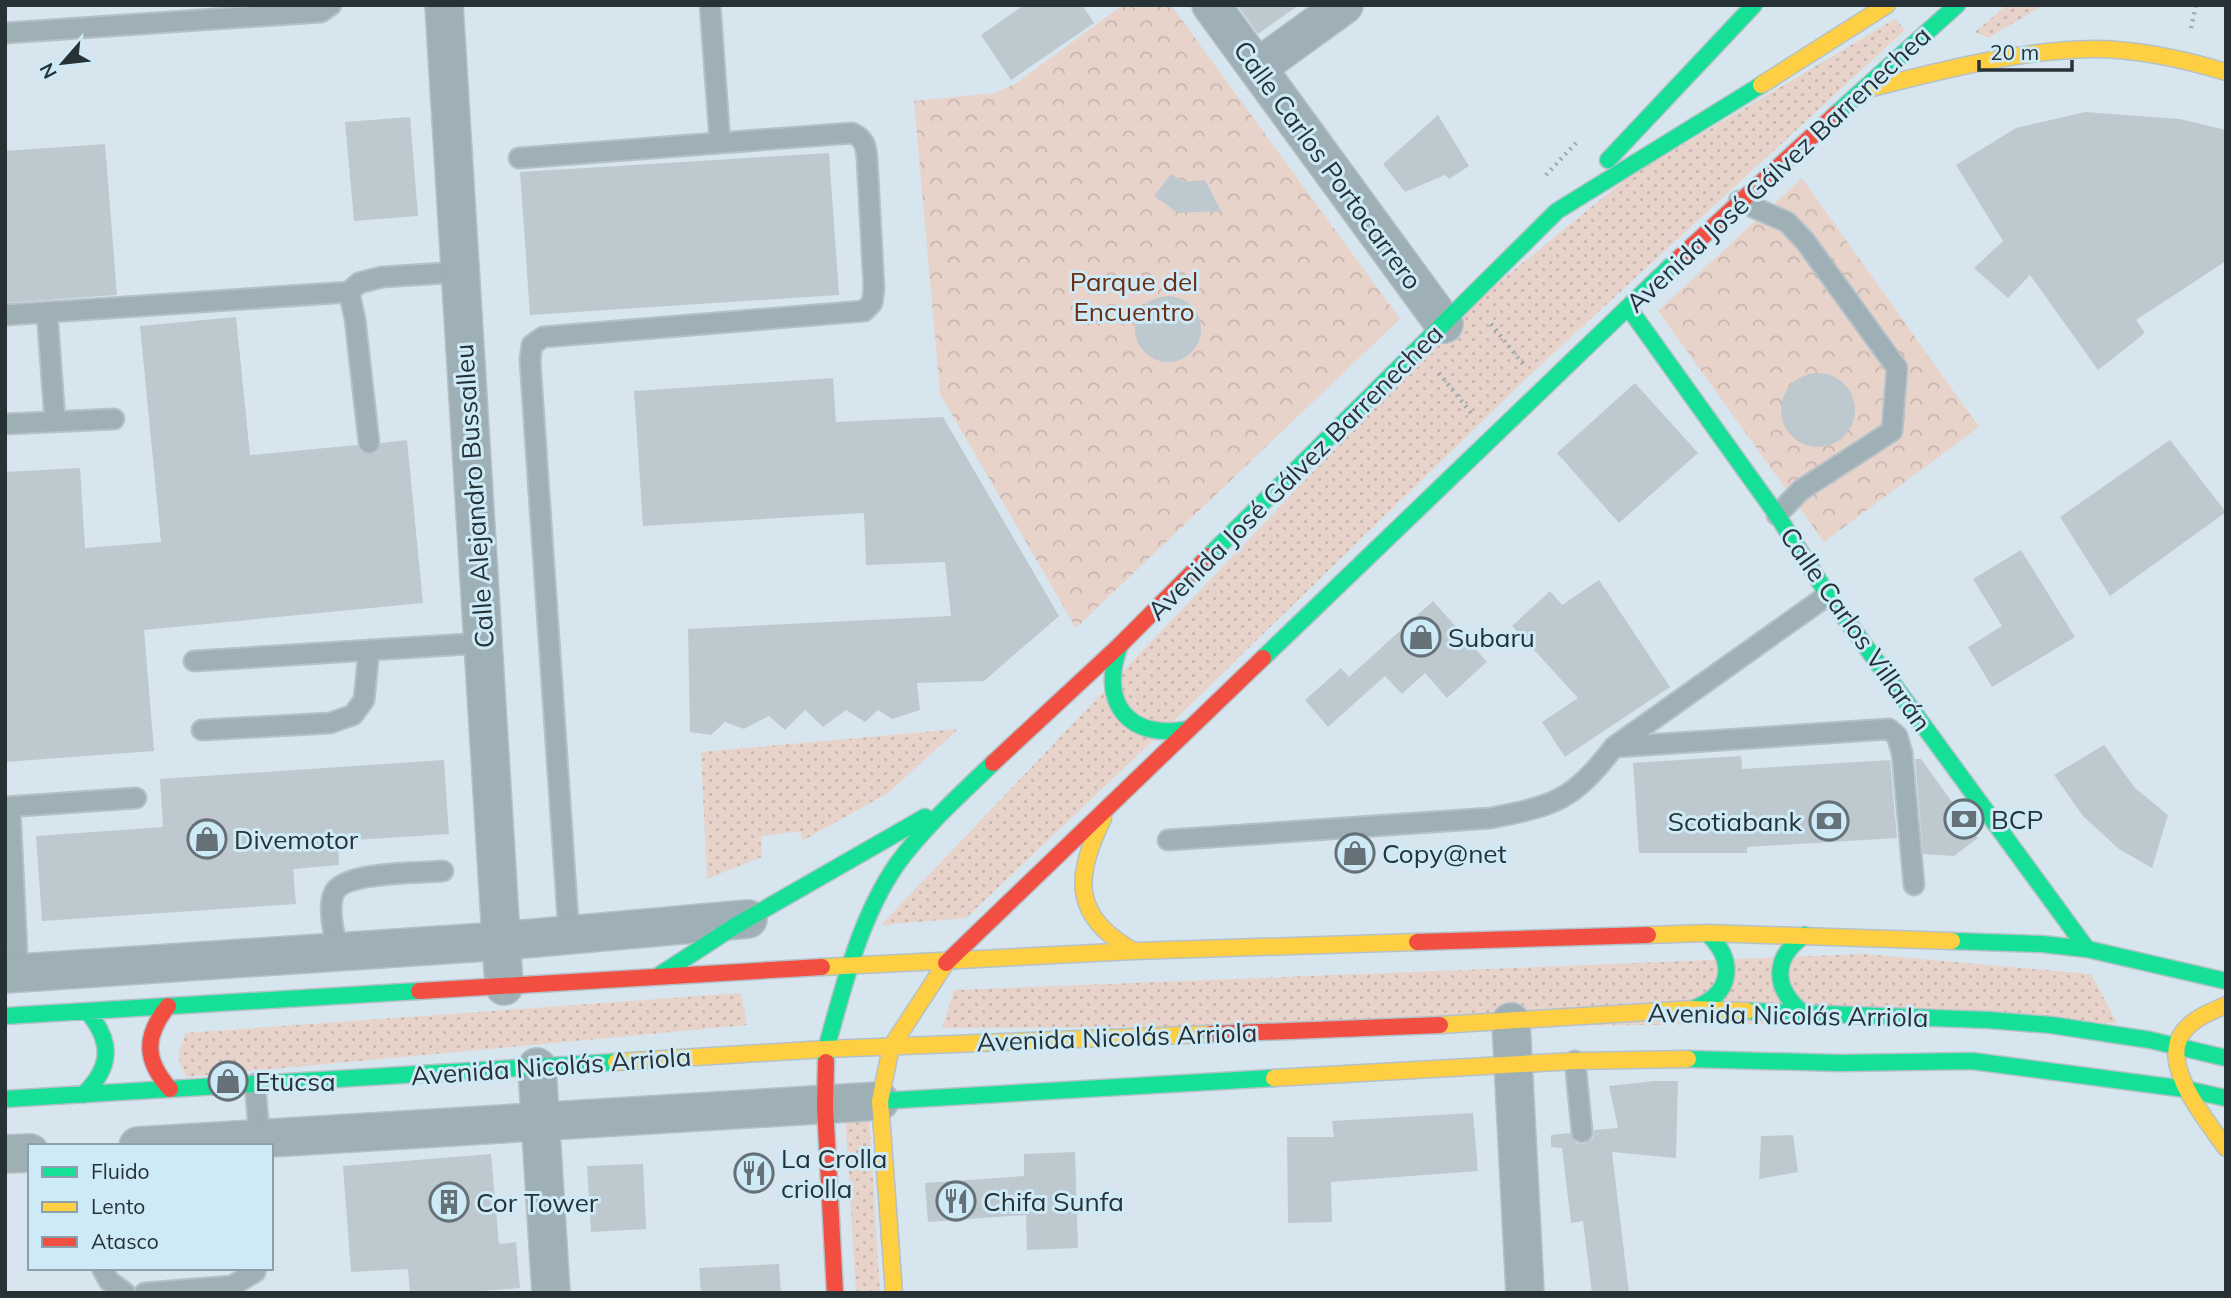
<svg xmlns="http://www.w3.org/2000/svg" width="2231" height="1298" viewBox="0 0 2231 1298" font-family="Mulish,sans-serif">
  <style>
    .grass { fill: url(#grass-dots) }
    .park { fill: url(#park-crowns) }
    .building { fill: #bdc9cf }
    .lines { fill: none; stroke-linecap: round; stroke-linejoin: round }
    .lane-casing { stroke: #b5c1c8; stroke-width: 23 }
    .street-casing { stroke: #b5c1c8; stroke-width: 40 }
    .fast-casing { stroke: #b5c1c8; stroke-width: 19 }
    .slow-casing { stroke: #b5c1c8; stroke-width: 19 }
    .jam-casing { stroke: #b5c1c8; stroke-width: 19 }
    .path { stroke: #9caaaf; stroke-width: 4.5; stroke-dasharray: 2 5; stroke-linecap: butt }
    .lane { stroke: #9eafb6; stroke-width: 19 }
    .street { stroke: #9eafb6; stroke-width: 37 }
    .fast { stroke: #16e098; stroke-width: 16 }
    .slow { stroke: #ffcf43; stroke-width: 16 }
    .jam { stroke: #f24e42; stroke-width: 16 }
    .labels { text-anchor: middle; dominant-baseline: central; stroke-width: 6; stroke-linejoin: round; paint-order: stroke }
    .street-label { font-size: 26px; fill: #273237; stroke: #ceeaf7 }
    .park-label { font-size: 26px; fill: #6b2f15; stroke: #ceeaf7 }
    .poi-label { font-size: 26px; fill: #273237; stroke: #ceeaf7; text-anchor: start }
  </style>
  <defs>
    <pattern id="grass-dots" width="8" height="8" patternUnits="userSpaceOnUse" patternTransform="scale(1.75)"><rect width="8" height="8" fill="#e8d3cb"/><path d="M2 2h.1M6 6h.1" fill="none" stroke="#c7b6af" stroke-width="1.8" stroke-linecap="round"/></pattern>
    <pattern id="park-crowns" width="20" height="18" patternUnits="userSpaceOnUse" patternTransform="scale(1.75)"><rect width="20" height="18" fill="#e8d3cb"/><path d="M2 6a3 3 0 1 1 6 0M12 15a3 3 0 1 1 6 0" fill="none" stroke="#c7b6af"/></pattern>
  </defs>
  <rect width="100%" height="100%" fill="#d7e6ee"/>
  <!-- grass -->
  <path class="grass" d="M2007,5H2044L1988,38L1975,32Z
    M1895,19L1905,30L1533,372L1160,734L966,918L881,925L1476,301L1627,178Z
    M958,729L888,793L802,841L801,831L761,836L762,857L707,879L701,752Z
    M1865,954L2091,974L2117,1023L942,1028L954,990Z
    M741,993L747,1025L187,1077C175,1058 178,1053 186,1033Z
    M869,1112L880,1293H856L845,1114Z"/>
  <!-- park -->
  <path class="park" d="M1123,5H1171L1400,319L1076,628L940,394L914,101L994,93L1015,84Z
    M1802,178L1979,427L1824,542L1658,311Z"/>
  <!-- building -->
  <path class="building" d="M1024,5H1082L1094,23L1011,80L981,35Z
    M1237,5H1299L1258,34Z
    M2085,112L2180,119L2226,130V261L2136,320L2145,333L2098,370L2030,275L2008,298L1974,268L2003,241L1956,165L2016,128Z
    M1438,115L1469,166L1449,179L1445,175L1405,192L1383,164Z
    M410,117L418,216L354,221L345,122Z
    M105,144L117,295L5,303V151Z
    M829,153L839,295L530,315L520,172Z
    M1171,174L1184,182L1205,180L1221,211L1178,213L1154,196Z
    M1135 329a33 33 0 1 1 66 0a33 33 0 1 1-66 0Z
    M236,317L250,455L357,445L360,451L370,455L377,452L381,443L407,440L423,603L144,630L154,751L5,762V472L80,468L85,548L161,542L140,326Z
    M1781 410a37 37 0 1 1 74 0a37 37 0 1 1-74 0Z
    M833,378L836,422L943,417L1059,616L984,681L917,683L920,710L892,719L878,710L865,722L846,710L823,727L805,710L785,730L769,716L744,729L725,722L711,735L690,732L688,629L951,616L945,562L866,565L864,513L643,526L634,391Z
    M1635,383L1698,453L1619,523L1557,453Z
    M2170,440L2226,512L2110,596L2060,517Z
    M2021,550L2075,637L1992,687L1968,647L2002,626L1973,579Z
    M1599,580L1670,687L1565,757L1542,722L1578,698L1512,626L1550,591L1562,605Z
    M1433,601L1487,662L1447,698L1425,673L1402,694L1385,676L1328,727L1305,700L1341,668L1349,677Z
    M2104,745L2135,788L2168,815L2152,868L2119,849L2083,816L2054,775Z
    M1741,756L1742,769L1890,760L1897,838L1747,847V853H1639L1633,763Z
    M1915,759H1921L1978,838L1954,856L1923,854Z
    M444,760L449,834L338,841L339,865L293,869L296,904L42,921L36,836L163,827L160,779Z
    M1654,1081H1678L1676,1158L1612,1152L1629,1293H1592L1583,1221L1571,1223L1562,1148L1551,1147V1135L1570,1133L1576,1143L1584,1144L1593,1138L1594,1130L1618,1128L1609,1086Z
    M1473,1113L1478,1171L1331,1182L1332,1222L1288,1223L1287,1137H1334L1332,1121Z
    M1793,1135L1798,1172L1759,1179L1761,1136Z
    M1075,1152L1078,1248L1027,1250L1026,1215L928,1222L925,1183L1024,1176V1154Z
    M491,1154L499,1244L516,1242L520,1288L457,1293H410L408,1269L351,1272L343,1166Z
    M643,1164L646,1229L591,1232L587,1166Z
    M779,1264L781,1293H701L699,1268Z"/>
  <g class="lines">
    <!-- lane casing -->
    <g class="lane-casing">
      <path id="lane" d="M710,5L720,142
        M5,33L321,12L331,5
        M519,158L852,133C864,138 866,146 867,158L874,289L872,303L864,311L543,337L532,345L530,360L569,935
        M1739,201L1787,222L1805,241L1897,368L1892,431L1801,490L1777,515
        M349,292L359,283L382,277L461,272
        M47,312L55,421
        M5,315L349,292L355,319L369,443
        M5,424L114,419
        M194,661L484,643
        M202,730L330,723L353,715L364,700L369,650
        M1615,747L1889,729L1897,736L1902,753L1914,885
        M5,807L136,798
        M10,807L18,973
        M1168,840L1491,818C1556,805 1572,801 1614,747L1828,595
        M337,952C335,935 327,909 334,893C344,871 421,873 443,871
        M1575,1061L1582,1132
        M255,1084L260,1145
        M102,1268L109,1281L125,1293
        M145,1293L232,1286L255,1272L256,1268"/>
    </g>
    <!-- street casing -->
    <g class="street-casing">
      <path id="street" d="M444,5L504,986
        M1211,5L1444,324
        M1257,68L1344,5
        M5,974L501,941L748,919
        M1511,1022L1525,1293
        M537,1067L551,1293
        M138,1146L880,1101
        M5,1154L30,1153"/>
    </g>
    <!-- fast casing -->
    <g class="fast-casing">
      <path id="fast" d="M1836,114L1957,5
        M1608,160L1754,5
        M1628,307L1777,515L1828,595L2087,949
        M1209,556L1557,211L1761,85
        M1120,645C1098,702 1128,741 1189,729
        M1263,658L1677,260
        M1952,941L2042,944L2087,949L2226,981
        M658,976L735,926L925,817
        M1693,1009C1732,994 1737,962 1707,933
        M1747,1011L1988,1020L2051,1025L2150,1040L2226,1058
        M1802,1012C1772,987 1773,957 1805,935
        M5,1016L419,991
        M1688,1059L1840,1063L1972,1061L2185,1089L2226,1098
        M826,1062V1049C844,986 859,919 897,864C924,827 960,795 993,763
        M83,1095C112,1067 113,1042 87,1011
        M5,1099L616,1062
        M880,1101L1274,1078"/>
    </g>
    <!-- slow casing -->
    <g class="slow-casing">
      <path id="slow" d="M1761,85L1887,5
        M1867,89C1941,71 2017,50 2094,49C2139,49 2183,59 2226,72
        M1103,819C1074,877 1072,917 1134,951
        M1648,935L1707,933L1952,941
        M822,967L1134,951L1417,942
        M2226,1005C2211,1012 2195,1017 2184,1031C2157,1063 2208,1122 2226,1148
        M1440,1025L1693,1009L1747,1011
        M616,1062L826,1049L1211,1034
        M1274,1078L1575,1061L1688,1059
        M894,1293L880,1101L891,1047L946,963"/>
    </g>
    <!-- jam casing -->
    <g class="jam-casing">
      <path id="jam" d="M1677,260L1836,114
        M993,763L1120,645L1209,556
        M1417,942L1648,935
        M946,963L1263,658
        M419,991L822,967
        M168,1006C144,1036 144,1060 170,1089
        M1211,1034L1440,1025
        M826,1062L825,1106L835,1293"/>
    </g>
    <!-- path -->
    <path class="path" d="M2191,28L2196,5
      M1546,175L1576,143
      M1491,324L1523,364
      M1439,373L1471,413"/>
    <!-- lane -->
    <use href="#lane" class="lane"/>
    <!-- street -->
    <use href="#street" class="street"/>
    <!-- fast -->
    <use href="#fast" class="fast"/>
    <!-- slow -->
    <use href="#slow" class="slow"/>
    <!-- jam -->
    <use href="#jam" class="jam"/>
  </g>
  <!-- icons -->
  <defs>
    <g id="shop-ring" transform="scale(2.0125)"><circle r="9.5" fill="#ceeaf7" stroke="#657177" stroke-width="1.5"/><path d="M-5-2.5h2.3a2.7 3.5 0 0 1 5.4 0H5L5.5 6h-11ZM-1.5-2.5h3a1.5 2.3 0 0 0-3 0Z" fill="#657177"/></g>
    <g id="bank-ring" transform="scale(2.0125)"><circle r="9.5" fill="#ceeaf7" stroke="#657177" stroke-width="1.5"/><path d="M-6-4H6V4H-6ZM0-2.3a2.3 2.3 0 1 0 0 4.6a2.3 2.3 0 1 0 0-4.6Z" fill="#657177"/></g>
    <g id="restaurant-ring" transform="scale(2.0125)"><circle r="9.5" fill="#ceeaf7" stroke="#657177" stroke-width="1.5"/><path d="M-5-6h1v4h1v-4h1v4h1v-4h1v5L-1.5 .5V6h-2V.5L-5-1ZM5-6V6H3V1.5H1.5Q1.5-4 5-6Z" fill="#657177"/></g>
    <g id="building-ring" transform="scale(2.0125)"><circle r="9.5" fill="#ceeaf7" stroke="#657177" stroke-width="1.5"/><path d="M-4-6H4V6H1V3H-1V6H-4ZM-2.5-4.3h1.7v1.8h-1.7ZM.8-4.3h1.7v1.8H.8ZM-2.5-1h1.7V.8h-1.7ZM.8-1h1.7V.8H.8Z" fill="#657177"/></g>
  </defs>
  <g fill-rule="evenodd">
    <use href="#shop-ring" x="1421" y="637"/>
    <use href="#bank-ring" x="1964" y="819"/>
    <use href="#bank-ring" x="1829" y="821"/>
    <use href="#shop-ring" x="207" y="839"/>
    <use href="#shop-ring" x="1355" y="853"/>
    <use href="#shop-ring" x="228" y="1081"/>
    <use href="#restaurant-ring" x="754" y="1173"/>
    <use href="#restaurant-ring" x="956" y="1201"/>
    <use href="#building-ring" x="449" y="1202"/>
  </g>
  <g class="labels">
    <!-- street labels -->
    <g class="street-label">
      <text transform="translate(1328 165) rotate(54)">Calle Carlos Portocarrero</text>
      <text transform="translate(1778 169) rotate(-43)">Avenida José Gálvez Barrenechea</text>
      <text transform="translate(1295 472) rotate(-45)">Avenida José Gálvez Barrenechea</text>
      <text transform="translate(474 496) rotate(-94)">Calle Alejandro Bussalleu</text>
      <text transform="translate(1856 629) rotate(55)">Calle Carlos Villarán</text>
      <text transform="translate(1788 1015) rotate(1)">Avenida Nicolás Arriola</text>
      <text transform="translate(1117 1037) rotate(-2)">Avenida Nicolás Arriola</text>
      <text transform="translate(551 1066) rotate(-4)">Avenida Nicolás Arriola</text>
    </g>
    <!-- park labels -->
    <g class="park-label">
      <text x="1134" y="281">Parque del<tspan x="1134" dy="30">Encuentro</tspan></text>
    </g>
    <!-- poi labels -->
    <g class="poi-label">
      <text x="1448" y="637">Subaru</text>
      <text x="1991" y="819">BCP</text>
      <text x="1802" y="821" text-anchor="end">Scotiabank</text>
      <text x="234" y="839">Divemotor</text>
      <text x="1382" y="853">Copy@net</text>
      <text x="255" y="1081">Etucsa</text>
      <text x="781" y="1158">La Crolla<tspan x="781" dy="30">criolla</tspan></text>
      <text x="983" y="1201">Chifa Sunfa</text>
      <text x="476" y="1202">Cor Tower</text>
    </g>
  </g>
  <!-- border -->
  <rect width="2231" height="1298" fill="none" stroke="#273237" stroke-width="14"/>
  <!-- legend -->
  <rect x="28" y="1144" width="245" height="126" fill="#ceeaf7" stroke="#8ba0aa" stroke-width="2"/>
  <rect x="42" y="1167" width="35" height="10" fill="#16e098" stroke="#8ba0aa" stroke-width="2"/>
  <text x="91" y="1179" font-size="21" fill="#273237">Fluido</text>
  <rect x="42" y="1202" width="35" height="10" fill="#ffcf43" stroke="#8ba0aa" stroke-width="2"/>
  <text x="91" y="1214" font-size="21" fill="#273237">Lento</text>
  <rect x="42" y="1237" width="35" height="10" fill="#f24e42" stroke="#8ba0aa" stroke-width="2"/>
  <text x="91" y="1249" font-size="21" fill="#273237">Atasco</text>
  <!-- north arrow -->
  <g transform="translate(63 63) rotate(242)" stroke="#ceeaf7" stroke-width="5" paint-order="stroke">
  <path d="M0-5L12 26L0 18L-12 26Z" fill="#273237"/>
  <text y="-10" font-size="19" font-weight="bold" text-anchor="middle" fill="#273237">N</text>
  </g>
  <!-- scale -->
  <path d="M1979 60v10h93v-10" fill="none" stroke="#273237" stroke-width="3.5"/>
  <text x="1990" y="60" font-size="21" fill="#273237" stroke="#ceeaf7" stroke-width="5" paint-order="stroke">20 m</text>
</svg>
